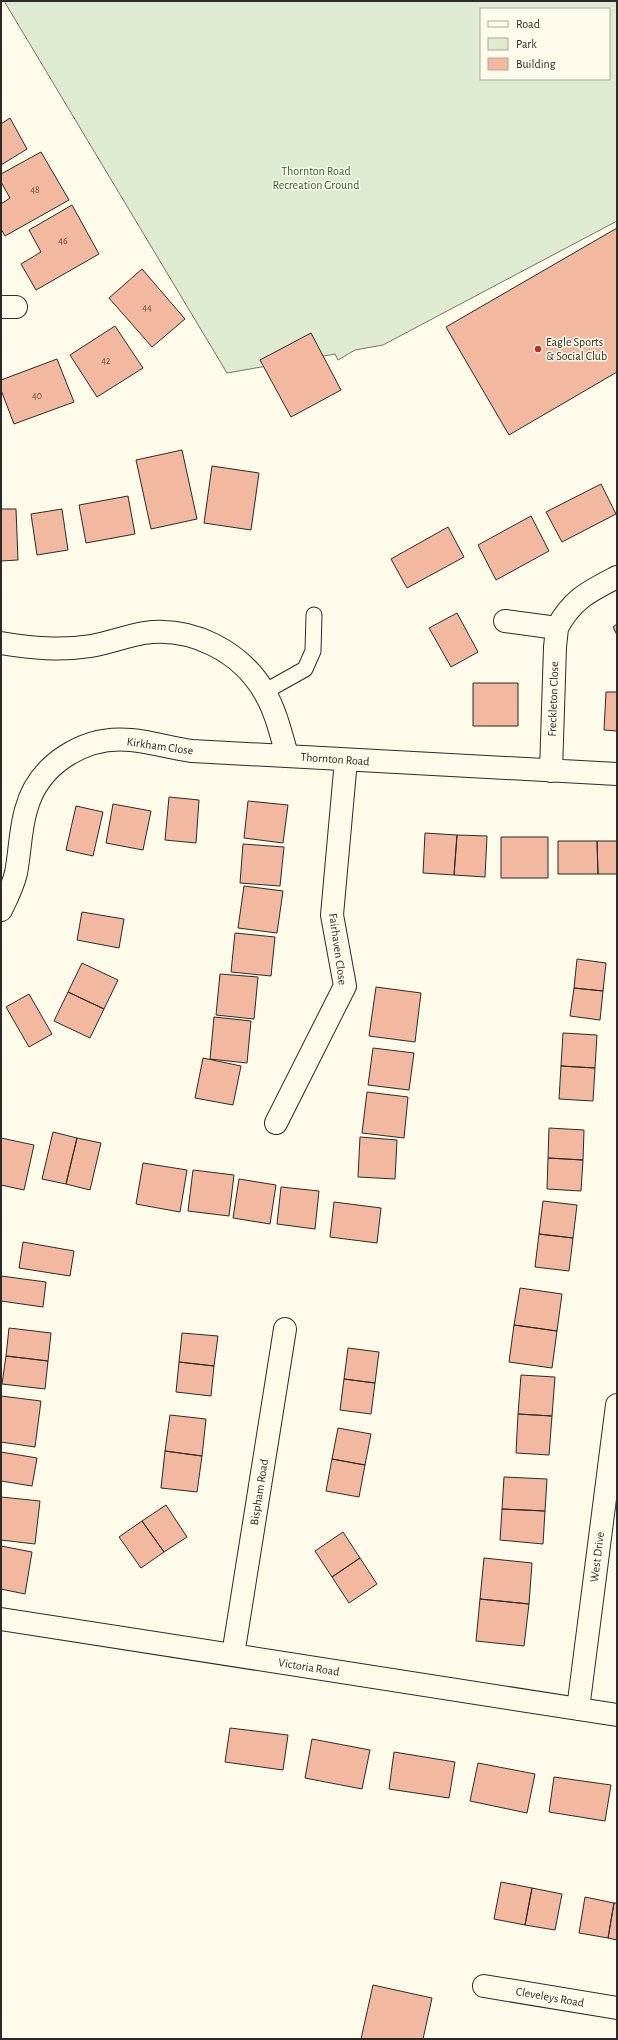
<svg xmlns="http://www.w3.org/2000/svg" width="618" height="2040" viewBox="0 0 618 2040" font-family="'Alegreya Sans',sans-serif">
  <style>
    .green { fill: #deebd1; stroke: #74746e; fill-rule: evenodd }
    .building { fill: #f2b8a0; stroke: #2b2b2b }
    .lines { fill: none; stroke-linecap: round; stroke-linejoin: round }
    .service-casing { stroke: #2b2b2b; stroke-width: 17 }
    .minor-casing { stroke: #2b2b2b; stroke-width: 24 }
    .service { stroke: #fdfbea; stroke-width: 15 }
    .minor { stroke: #fdfbea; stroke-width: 22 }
    .poi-dot { fill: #c62828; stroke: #fdfbea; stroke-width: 1.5 }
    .labels { text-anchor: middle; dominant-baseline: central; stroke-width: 3; stroke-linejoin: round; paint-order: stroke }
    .number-label { font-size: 10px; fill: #5d4e48 }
    .park-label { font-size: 12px; fill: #34623c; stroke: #fdfbea }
    .poi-label { font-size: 12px; fill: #2b2b2b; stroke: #fdfbea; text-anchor: start }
    .street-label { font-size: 12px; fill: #2b2b2b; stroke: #fdfbea }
  </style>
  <rect width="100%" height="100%" fill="#fdfbea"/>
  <!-- green -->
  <path class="green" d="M4,1H617V221L383,345L355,350L338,360L335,354L227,373ZM481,9H609V79H481Z"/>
  <!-- building -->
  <path class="building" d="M10,118L27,149L1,165V124Z
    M41,152L69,200L5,236L1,229V204L10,198L1,182V174Z
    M72,205L99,254L36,290L21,264L41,252L29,230Z
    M617,228V372L509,435L446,327Z
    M142,269L185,319L152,347L109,298Z
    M115,326L143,368L97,397L70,355Z
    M311,333L341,390L291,417L260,360Z
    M57,359L74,402L14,424L1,390V380Z
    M182,450L197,519L151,529L136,460Z
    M212,466L259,473L251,530L204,523Z
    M601,484L616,514L562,542L546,512Z
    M128,496L135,534L86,543L79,505Z
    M1,509H16L18,560L1,561Z
    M62,509L68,550L37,555L31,514Z
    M531,516L549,551L496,580L478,545Z
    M448,527L464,557L407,588L391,559Z
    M457,613L478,652L451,667L429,628Z
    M617,624V635L613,627Z
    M473,683H518V726H473Z
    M606,692H617V731L604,730Z
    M169,797L199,800L196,843L165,840Z
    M248,801L288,805L283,843L244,838Z
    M113,804L151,811L143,850L106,843Z
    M76,806L103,812L93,856L66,850Z
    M425,833L457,835L454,875L423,873Z
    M457,835L487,836L485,877L454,875Z
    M501,837H548V878H501Z
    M558,841H597L598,874H558Z
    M597,841H617V874H598Z
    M243,844L284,847L280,886L240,883Z
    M244,886L283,891L277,933L238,928Z
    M82,912L124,919L119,948L77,940Z
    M235,933L275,937L271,976L231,972Z
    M577,959L606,963L603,991L574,988Z
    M82,963L118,980L104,1009L68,992Z
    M220,974L258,977L254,1019L216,1015Z
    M376,987L421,993L415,1042L369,1036Z
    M574,988L603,991L600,1020L570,1016Z
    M68,992L104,1009L90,1038L54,1021Z
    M29,994L52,1034L29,1047L6,1007Z
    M214,1017L251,1021L247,1063L210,1059Z
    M563,1033L597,1035L595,1068L561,1066Z
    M373,1048L414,1053L409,1090L368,1085Z
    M203,1058L241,1066L233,1105L195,1098Z
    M561,1066L595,1068L593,1101L559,1099Z
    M367,1092L408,1097L404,1138L362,1133Z
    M549,1128L584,1130L583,1160L548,1158Z
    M53,1132L77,1138L66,1184L42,1179Z
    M360,1137L397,1140L395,1179L358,1177Z
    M1,1138L34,1145L24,1190L1,1185Z
    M77,1138L101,1143L90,1190L66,1184Z
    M548,1158L583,1160L581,1191L547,1189Z
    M143,1163L187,1170L180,1212L136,1204Z
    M193,1170L234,1175L229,1216L188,1211Z
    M239,1179L276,1185L270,1224L233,1218Z
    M281,1187L319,1191L315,1229L277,1224Z
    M543,1201L577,1205L573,1238L539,1234Z
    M334,1202L381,1208L377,1243L330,1237Z
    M539,1234L573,1238L569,1271L535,1267Z
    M23,1242L74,1251L70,1276L19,1268Z
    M1,1276L46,1282L43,1307L1,1301Z
    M520,1288L562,1294L557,1331L514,1325Z
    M514,1325L557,1331L552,1368L509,1362Z
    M9,1328L51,1333L48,1361L6,1356Z
    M182,1333L218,1336L214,1366L179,1362Z
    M348,1348L379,1352L375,1383L344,1379Z
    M6,1356L48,1361L45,1389L2,1384Z
    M179,1362L214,1366L211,1396L176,1392Z
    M521,1375L555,1377L552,1416L518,1414Z
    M344,1379L375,1383L371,1414L340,1410Z
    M1,1396L41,1401L35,1447L1,1442Z
    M518,1414L552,1416L549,1455L516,1453Z
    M170,1415L206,1419L202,1456L165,1451Z
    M338,1428L371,1434L365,1465L332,1459Z
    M165,1451L202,1456L197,1492L161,1488Z
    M1,1452L37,1458L32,1486L1,1481Z
    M332,1459L365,1465L359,1497L326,1491Z
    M504,1477L547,1479L545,1511L502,1509Z
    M1,1497L40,1501L35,1544L1,1540Z
    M166,1505L187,1537L164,1552L142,1521Z
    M502,1509L545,1511L543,1544L500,1540Z
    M142,1521L164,1552L141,1568L119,1537Z
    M343,1532L360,1558L332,1577L315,1551Z
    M1,1546L32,1552L25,1594L1,1589Z
    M360,1558L377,1584L349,1603L332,1577Z
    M484,1558L532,1563L529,1604L480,1599Z
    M480,1599L529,1604L524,1646L476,1641Z
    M230,1728L288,1735L283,1770L225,1762Z
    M312,1739L370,1750L362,1789L305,1778Z
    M394,1752L455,1762L449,1798L389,1789Z
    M478,1763L535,1774L527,1813L470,1801Z
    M554,1777L611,1785L605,1821L549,1812Z
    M501,1882L532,1888L525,1925L494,1919Z
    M532,1888L562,1894L555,1930L525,1925Z
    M585,1897L614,1903L608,1938L579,1933Z
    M614,1903H617V1940L608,1938Z
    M373,1985L432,1998L423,2039H361Z"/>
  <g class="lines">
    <!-- service casing -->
    <g class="service-casing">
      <path id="service" d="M264,692L305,669L313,651L314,615"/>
    </g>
    <!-- minor casing -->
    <g class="minor-casing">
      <path id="minor" d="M1,307H16
        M505,621L557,628L555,647L551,771
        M557,628C572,599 590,591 617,577
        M1,643C32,648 60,651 91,646C109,643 126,636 144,633C191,626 241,651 265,693C276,712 281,734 287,755
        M1,910C7,898 13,886 16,873C20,853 20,830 26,810C38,764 85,735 131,740C152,742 171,748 192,751L617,774
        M276,1123L345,986L332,915L346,760
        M1,1619L617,1715
        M233,1655L285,1329
        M578,1709L617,1405
        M484,1986L617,2008"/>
    </g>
    <!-- service -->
    <use href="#service" class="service"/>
    <!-- minor -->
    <use href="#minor" class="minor"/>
  </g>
  <!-- markers -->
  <circle class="poi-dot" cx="538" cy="349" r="4"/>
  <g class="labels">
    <!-- number labels -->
    <g class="number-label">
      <text x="35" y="190">48</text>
      <text x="63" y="241">46</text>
      <text x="147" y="308">44</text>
      <text x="106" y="361">42</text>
      <text x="37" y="396">40</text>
    </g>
    <!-- park labels -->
    <g class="park-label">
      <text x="316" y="171">Thornton Road<tspan x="316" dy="14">Recreation Ground</tspan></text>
    </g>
    <!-- poi labels -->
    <g class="poi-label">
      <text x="546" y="342">Eagle Sports<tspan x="546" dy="14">&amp; Social Club</tspan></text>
    </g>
    <!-- street labels -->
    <g class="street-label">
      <text transform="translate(553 699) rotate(-88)">Freckleton Close</text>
      <text transform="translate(160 746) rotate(8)">Kirkham Close</text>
      <text transform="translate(335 759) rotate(4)">Thornton Road</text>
      <text transform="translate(338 949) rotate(82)">Fairhaven Close</text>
      <text transform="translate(259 1492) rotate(-81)">Bispham Road</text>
      <text transform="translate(597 1557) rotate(-83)">West Drive</text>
      <text transform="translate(309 1667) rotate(9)">Victoria Road</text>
      <text transform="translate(550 1997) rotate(10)">Cleveleys Road</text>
    </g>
  </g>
  <!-- border -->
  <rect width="618" height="2040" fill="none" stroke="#2b2b2b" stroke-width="4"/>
  <!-- legend -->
  <rect x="480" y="8" width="130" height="72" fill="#fdfbea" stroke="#a9a89e"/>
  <rect x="488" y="21" width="20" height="6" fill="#fdfbea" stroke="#a9a89e"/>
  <text x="516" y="28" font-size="12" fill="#2b2b2b">Road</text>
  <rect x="488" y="38" width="20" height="12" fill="#deebd1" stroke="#a9a89e"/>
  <text x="516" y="48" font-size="12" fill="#2b2b2b">Park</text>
  <rect x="488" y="58" width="20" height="12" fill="#f2b8a0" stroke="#a9a89e"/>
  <text x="516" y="68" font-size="12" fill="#2b2b2b">Building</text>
</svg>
